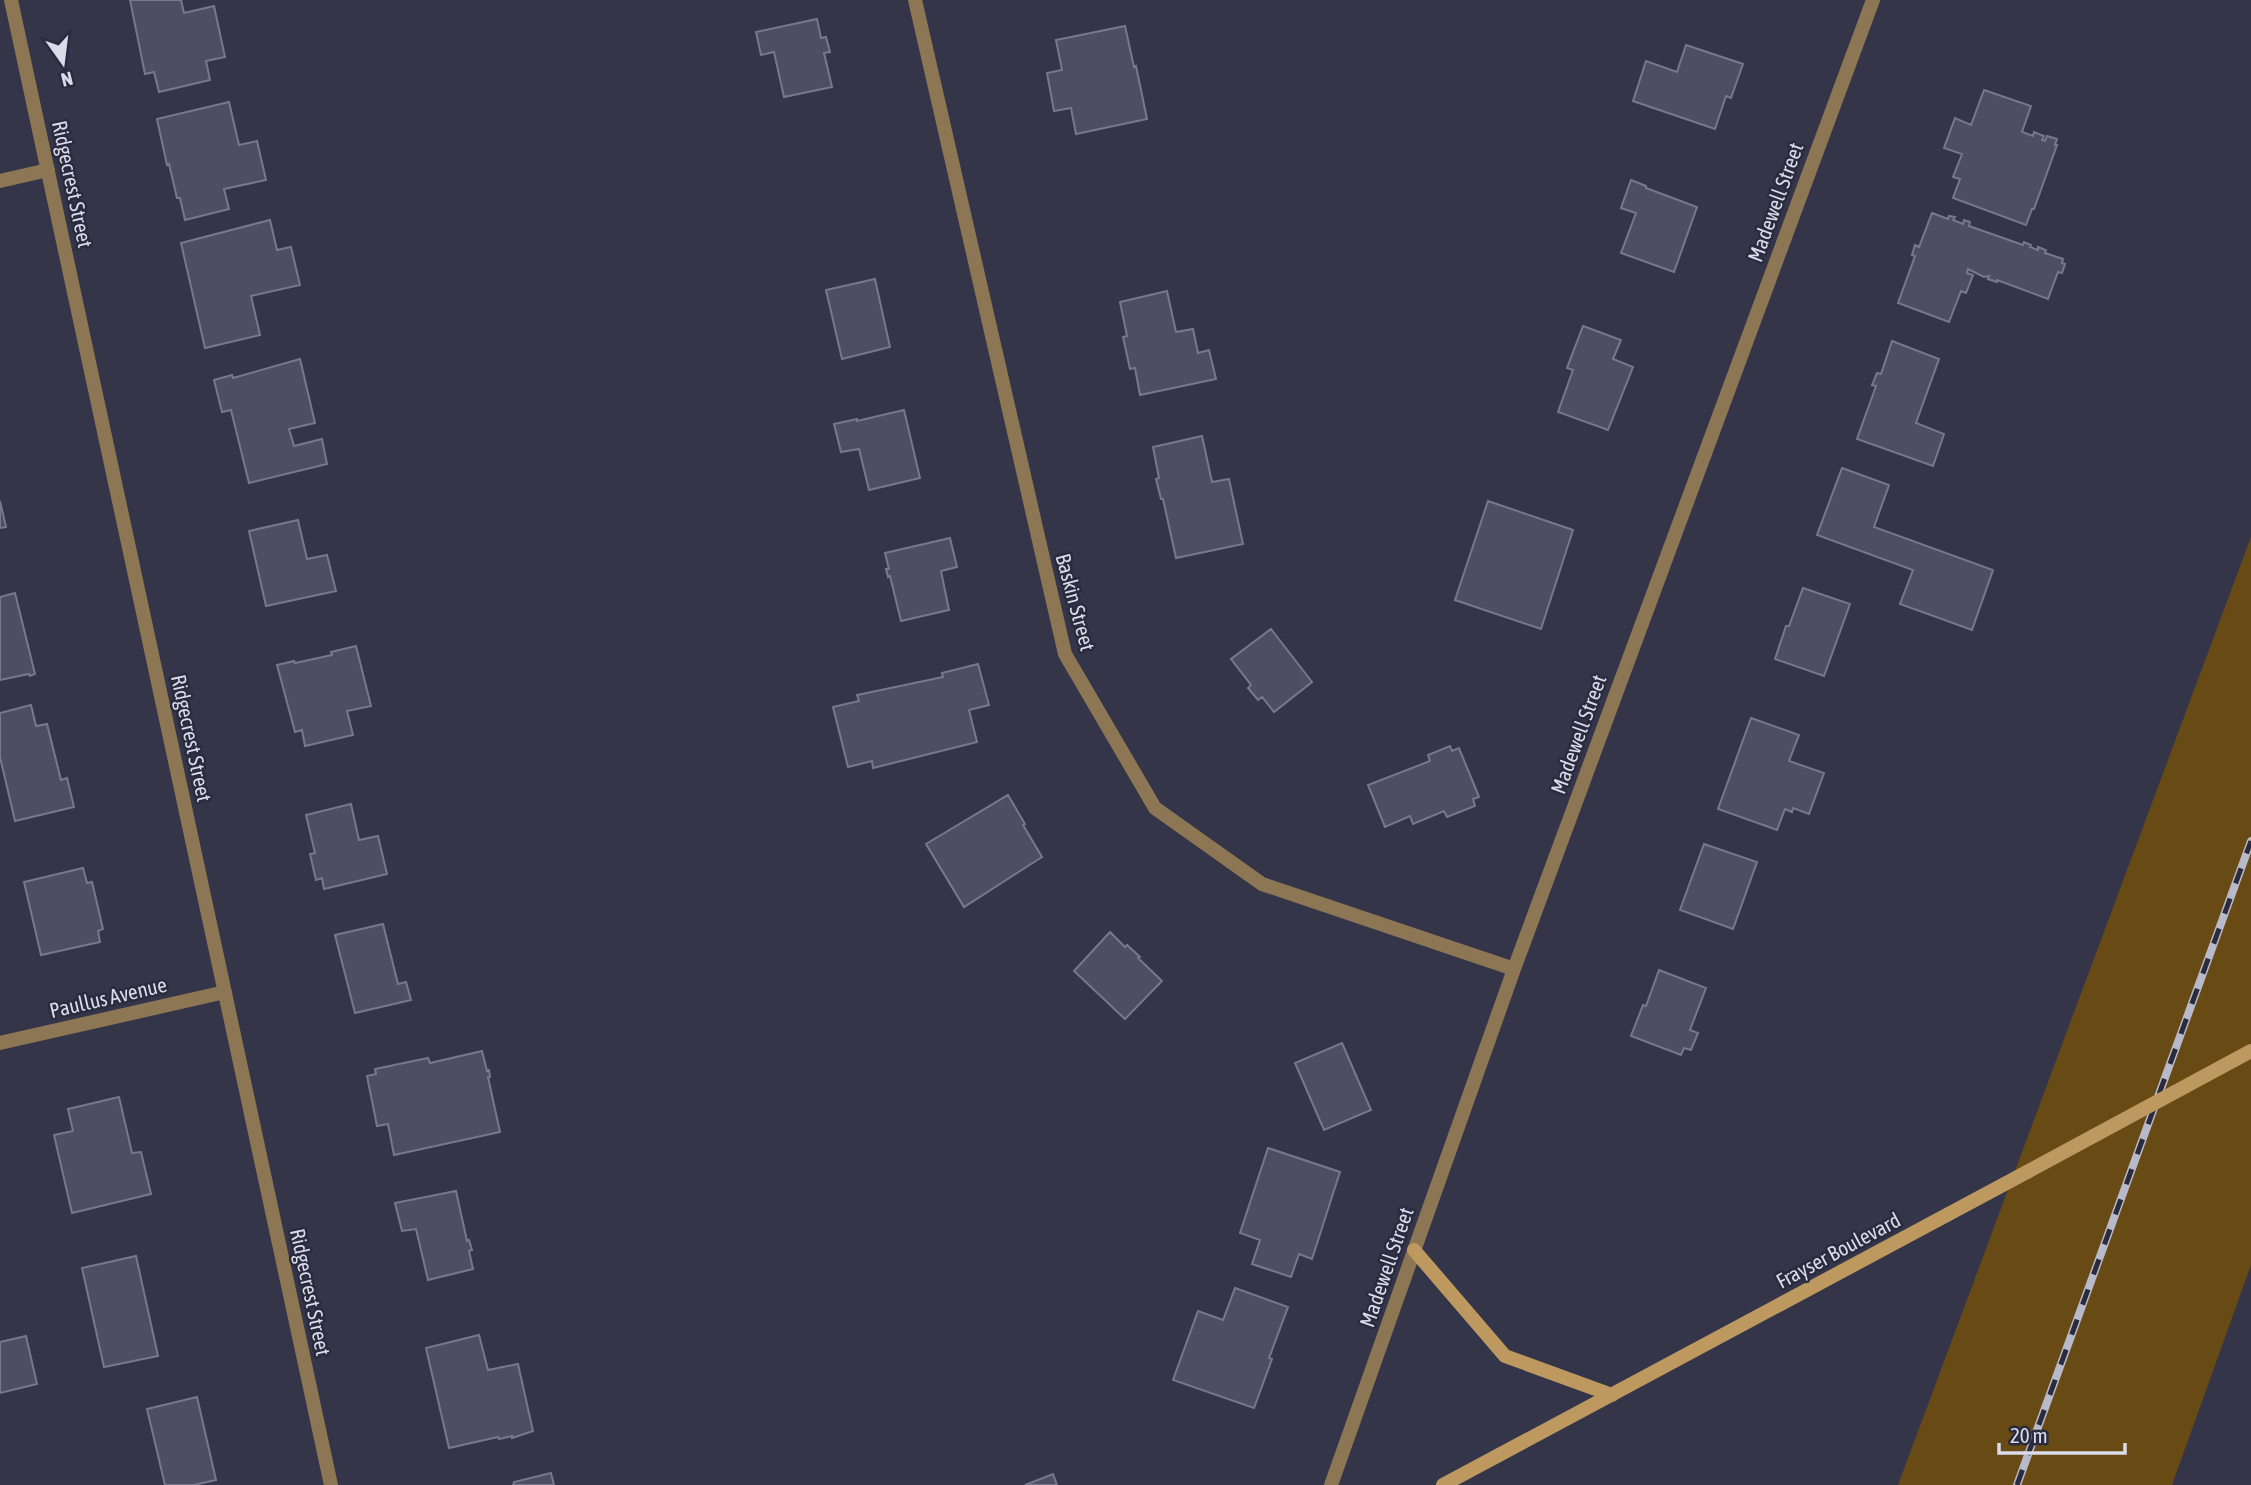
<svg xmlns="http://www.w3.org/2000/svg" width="2251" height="1485" viewBox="0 0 2251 1485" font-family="'Asap Condensed',sans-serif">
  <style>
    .green { fill: #684a15 }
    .building { fill: #4d4e63; stroke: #76788f; stroke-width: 2 }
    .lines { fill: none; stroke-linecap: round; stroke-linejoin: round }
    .minor { stroke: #8d7653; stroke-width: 14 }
    .secondary { stroke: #bd9960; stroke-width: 14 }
    .rail-casing { stroke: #b9bac9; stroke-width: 8 }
    .rail { stroke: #2a2b3f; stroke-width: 5; stroke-dasharray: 16; stroke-linecap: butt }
    .secondary-bridge { stroke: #bd9960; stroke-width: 14 }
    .labels { text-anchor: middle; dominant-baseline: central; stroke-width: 5; stroke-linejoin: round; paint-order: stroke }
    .street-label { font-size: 21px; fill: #dbdce9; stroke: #2a2b3f }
  </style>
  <rect width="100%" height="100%" fill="#343549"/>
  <!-- green -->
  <path class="green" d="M2251,537V1265L2172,1485H1898Z"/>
  <!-- building -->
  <path class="building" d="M130,0H181L184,13L214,6L225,57L206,61L210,80L159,92L154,72L145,74Z
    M817,19L821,38L826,37L830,52L824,53L832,87L784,97L774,52L761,55L756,32Z
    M1125,26L1134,67L1136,66L1147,119L1076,134L1071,108L1054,111L1047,73L1062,70L1056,40Z
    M1686,45L1743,64L1731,98L1726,96L1715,129L1633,101L1646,61L1677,72Z
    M1984,90L2031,106L2022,132L2033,136L2034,132L2044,136L2042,140L2045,141L2047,136L2057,139L2055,145H2057L2034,209H2032L2026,225L1953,198L1960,179L1953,177L1962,154L1944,148L1955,118L1971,125Z
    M229,102L239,145L257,141L266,180L224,189L229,209L185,220L180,198H177L169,164L167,165L157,119Z
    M1631,180L1646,186V188L1697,207L1674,272L1621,253L1636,213L1621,208Z
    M1932,213L1948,219L1949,216L1955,217L1953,220L1963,224L1964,220L1970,222L1969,226L2023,245L2024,242L2031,245L2030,247L2038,250V247L2046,250L2045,253L2063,259L2062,263L2065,264L2062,273L2058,272L2048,299L1997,280V282L1988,279L1989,276L1984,277L1968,269L1967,273L1973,275L1966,293L1961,291L1949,322L1898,303L1915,256L1912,255L1915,245L1919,247Z
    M270,220L277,250L291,247L300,285L251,296L260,335L205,348L181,243Z
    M875,279L890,347L842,359L826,290Z
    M1167,291L1176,332L1193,329L1198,353L1209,350L1216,379L1140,395L1135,368L1130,369L1123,337L1127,336L1120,302Z
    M1583,326L1621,340L1613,359L1633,367L1608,430L1558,412L1573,370L1567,368Z
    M1892,341L1939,359L1916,423L1944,434L1933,466L1857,439L1876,386L1872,385L1877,373L1881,374Z
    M300,359L315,423L289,429L294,446L322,439L327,464L249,483L231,410L222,412L214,380L232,375L233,378Z
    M904,410L920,478L869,490L859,449L841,452L834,424L857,419V421Z
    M1202,436L1212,482L1229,479L1243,544L1176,558L1163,499H1161L1156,479L1159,478L1153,447Z
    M1842,468L1889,485L1874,527L1993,570L1972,630L1900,604L1913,570L1817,535Z
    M0,501L6,527L0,528Z
    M1488,501L1573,530L1541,629L1455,600Z
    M298,520L307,559L327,555L336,591L266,606L249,531Z
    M950,538L957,567L941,571L949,610L901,621L890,576L888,577L886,569H889L885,553Z
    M1803,588L1850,604L1824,676L1775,659L1786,626H1789Z
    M15,593L35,674L30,676L29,674L0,680V597Z
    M1271,629L1312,682L1274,712L1262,697L1258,700L1248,688L1251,685L1231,659Z
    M356,646L371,706L347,711L353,735L305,746L302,730L295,732L277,665L294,661L295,663L332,655L331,652Z
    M978,664L989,705L969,710L977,742L873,768L872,761L848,767L833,707L859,701L857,695L943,677L942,673Z
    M31,705L36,726L47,724L61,780L67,778L74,807L15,821L0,757V713Z
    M1751,718L1799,735L1789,761L1824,773L1809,814L1793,808L1792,812L1785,809L1777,830L1718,809Z
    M1450,746L1452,751L1459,748L1479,797L1473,799L1475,806L1447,817L1444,811L1413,824L1410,816L1385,827L1368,785L1430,761L1428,755Z
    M1008,795L1025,824L1023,825L1042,857L964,907L926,844Z
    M351,804L359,840L378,836L387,874L324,889L322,878L316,880L310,854L315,853L306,815Z
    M1704,844L1757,862L1733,929L1680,910Z
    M83,868L87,883L92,882L103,929L98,931L100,942L41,955L24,882Z
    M383,924L398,984L406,982L411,1000L355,1013L335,935Z
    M1110,932L1125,947L1127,945L1140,957L1138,958L1162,981L1125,1019L1074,971Z
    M1659,970L1706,988L1690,1030L1698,1033L1691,1050L1684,1048L1681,1055L1631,1036L1643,1005L1646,1006Z
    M1342,1043L1371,1110L1324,1130L1295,1063Z
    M482,1051L487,1071L489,1070L490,1077H488L500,1132L394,1155L388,1124L377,1126L367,1076L376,1074L375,1069L428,1058L430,1063Z
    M119,1097L132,1153L141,1152L151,1194L72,1213L54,1135L73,1131L68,1109Z
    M1268,1148L1340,1172L1312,1259L1299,1254L1291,1277L1252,1264L1260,1240L1240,1233Z
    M456,1191L467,1241L469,1240L472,1250L469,1251L473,1269L428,1280L416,1229L402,1231L395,1203Z
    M136,1256L158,1356L104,1367L82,1268Z
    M1235,1288L1288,1307L1269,1358L1272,1359L1254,1408L1173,1380L1198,1311L1223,1320Z
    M479,1335L488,1370L518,1364L533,1431L512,1438V1436L499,1439L498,1437L449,1448L426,1348Z
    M26,1336L37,1384L0,1393V1342Z
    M197,1397L216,1480L194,1485H165L147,1409Z
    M551,1473L554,1485H513L514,1482Z
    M1053,1474L1057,1485H1025Z"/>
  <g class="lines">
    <!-- minor -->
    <path class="minor" d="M11,0L331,1485
      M915,0L1065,654L1155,808L1262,884L1514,969
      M0,181L48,170
      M0,1043L225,992
      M1331,1485L1514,969L1873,0"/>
    <!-- secondary -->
    <path class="secondary" d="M1414,1250L1505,1356L1612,1395
      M1443,1485L2027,1172"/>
    <!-- rail casing -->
    <g class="rail-casing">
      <path id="rail" d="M2017,1485L2251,841"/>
    </g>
    <!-- rail -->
    <use href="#rail" class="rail"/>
    <!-- secondary-bridge -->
    <path class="secondary-bridge" d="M2027,1172L2251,1051"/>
  </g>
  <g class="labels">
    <!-- street labels -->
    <g class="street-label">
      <text transform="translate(73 184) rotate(78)">Ridgecrest Street</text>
      <text transform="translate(1775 202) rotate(-70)">Madewell Street</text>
      <text transform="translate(1076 602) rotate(75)">Baskin Street</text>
      <text transform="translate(1578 734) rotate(-70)">Madewell Street</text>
      <text transform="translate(192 738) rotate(78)">Ridgecrest Street</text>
      <text transform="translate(108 997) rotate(-13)">Paullus Avenue</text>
      <text transform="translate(1838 1250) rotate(-28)">Frayser Boulevard</text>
      <text transform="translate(1386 1267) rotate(-71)">Madewell Street</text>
      <text transform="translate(311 1292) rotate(78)">Ridgecrest Street</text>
    </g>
  </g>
  <!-- north arrow -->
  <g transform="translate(63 63) rotate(166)" stroke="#2a2b3f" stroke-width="5" paint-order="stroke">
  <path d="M0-5L12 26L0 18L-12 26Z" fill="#dbdce9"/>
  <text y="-10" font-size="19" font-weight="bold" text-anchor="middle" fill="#dbdce9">N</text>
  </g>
  <!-- scale -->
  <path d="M1999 1443v10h126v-10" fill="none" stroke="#dbdce9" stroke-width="3.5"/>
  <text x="2010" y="1443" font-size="21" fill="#dbdce9" stroke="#2a2b3f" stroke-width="5" paint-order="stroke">20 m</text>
</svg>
